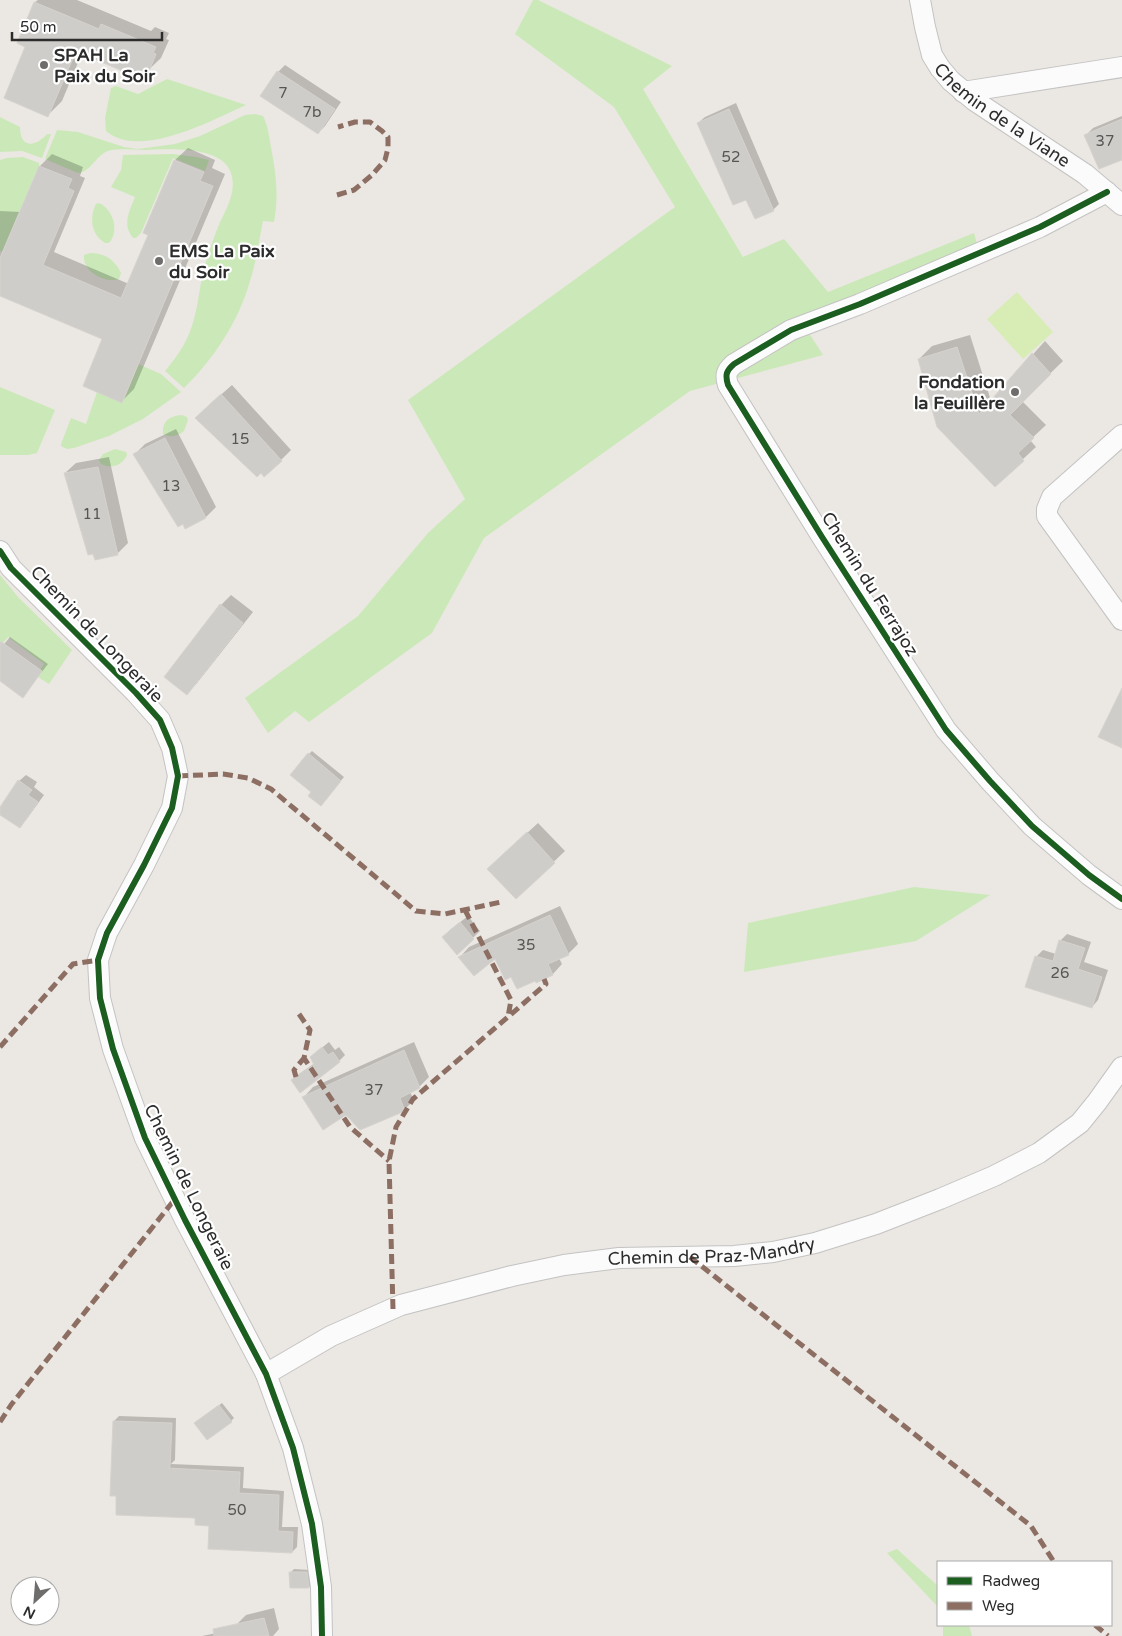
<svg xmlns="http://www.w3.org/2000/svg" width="1122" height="1636" viewBox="0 0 1122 1636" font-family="'Varela Round',sans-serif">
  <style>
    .green { fill: #cbe9b8 }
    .pitch { fill: #d7edb5 }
    .shadow { fill: #0003 }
    .building { fill: #cfcdc9; stroke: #d6d3ce }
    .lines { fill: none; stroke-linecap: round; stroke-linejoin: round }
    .street-casing { stroke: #c4c3c3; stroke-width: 22 }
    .street { stroke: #fcfbfb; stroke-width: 20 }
    .quiet { stroke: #8d6e63; stroke-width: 5; stroke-dasharray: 10 5; stroke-linecap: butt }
    .cycleway-casing { stroke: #fff; stroke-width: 9 }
    .cycleway { stroke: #1b5e20; stroke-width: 6 }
    .poi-dot { fill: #6f6d6c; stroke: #fff; stroke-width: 2 }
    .labels { text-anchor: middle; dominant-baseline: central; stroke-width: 4.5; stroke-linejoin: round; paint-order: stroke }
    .number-label { font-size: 15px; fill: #565655 }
    .poi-label { font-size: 18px; font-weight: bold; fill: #2c2c2c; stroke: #fff; text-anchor: start }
    .street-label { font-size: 18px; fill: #2c2c2c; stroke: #fff }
  </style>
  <rect width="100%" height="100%" fill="#ebe7e2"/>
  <!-- green -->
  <path class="green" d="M533,0H538L672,66L643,89L743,257L784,239L828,292L974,233L981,259L809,333L823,355L690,391L484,538L432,633L309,722L295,711L268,733L245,698L358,616L428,533L465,499L408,400L675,207L614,107L515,34Z
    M167,79L246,105C212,120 140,160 106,131L105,118L111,88L116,86L138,94Z
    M255,114L263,116C268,126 269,136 271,147C276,174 279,195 274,222L263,221C259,241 256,262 250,281C239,321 213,360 184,388L165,371C178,356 189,339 194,319C200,298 200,276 208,256C211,246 214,237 218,227C224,212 236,195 232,177C227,145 169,149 145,150C133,150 119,148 108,151C95,156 91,172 78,173L45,159L57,130L78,132L124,147L138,149L175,144L200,136L245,115Z
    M0,117L20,127C20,148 35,148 47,134H51L42,158L22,151L0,152Z
    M173,154L196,157L209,160L205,171L173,158L141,233L136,238H133C122,225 129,212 135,197L111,187L121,170L123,155Z
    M23,157L39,163V166L2,252L0,251V160L7,158Z
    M99,203C113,209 120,231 109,243H105C91,235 89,217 96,204Z
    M90,253C105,253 115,260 121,273L119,279C105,284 82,271 84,255Z
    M138,364L161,374L181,392L143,419L109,436L74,448L67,449L61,446V444L71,418L86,424L97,392L122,403Z
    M0,387L55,410L37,453L28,455H0Z
    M182,415L187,417L188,420L184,431C178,436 170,438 163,434C162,421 169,416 182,415Z
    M115,449L126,452L127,455C122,466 111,469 101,464L99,460L103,454Z
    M0,575L18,597L72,650L49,684L38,677L42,672L40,670L44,664L8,637L0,647Z
    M914,887L990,895L916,941L744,972L748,923Z
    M897,1549L938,1586V1607L887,1553Z
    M943,1625H969L972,1636H943Z"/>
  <!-- pitch -->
  <path class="pitch" d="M1017,292L1053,332L1023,359L987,319Z"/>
  <!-- shadow -->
  <path class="shadow" d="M38,0H77L151,31L155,27L169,33L166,39L169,40L161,58L141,77L82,53L62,101L48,115L27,46L19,42L35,2Z
    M285,65L341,102L325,126L318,133L262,96L278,72Z
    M736,103L779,204L773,210L747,198L698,123L705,117Z
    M1122,116V158L1086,135L1093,128Z
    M188,148L215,160L212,168L225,174L134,389L122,401L104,339L0,295V211L21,212L40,166L52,154L83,167L80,176L85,178L54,252L129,284L150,235L145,233L175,160Z
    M970,335L991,401L1045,341L1063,361L1022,401L1046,425L1030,440L1036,447L995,485L919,359L932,346Z
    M232,385L291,450L281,460L207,407Z
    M176,429L216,507L206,517L135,454L145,444Z
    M109,457L128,543L117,554L65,473L76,463Z
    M231,595L253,612L197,683L187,693L221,605Z
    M10,637L48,664L23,696L0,680V649Z
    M312,751L344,777L324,801L312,792L309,754Z
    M26,775L37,782L34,787L44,795L26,820L19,827L0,813V809L19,781Z
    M538,823L565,851L516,898L499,859Z
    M560,906L578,944L568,954L559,958L562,964L553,974L537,981L512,976L496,957H460L469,947Z
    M468,916L480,931L457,953L450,930Z
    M1067,934L1091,942L1084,962L1108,970L1098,1000L1092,1007L1036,957L1043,950L1056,954L1060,941Z
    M329,1042L335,1050L339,1047L345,1055L339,1061L293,1080L299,1074L315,1063L318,1051Z
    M414,1042L429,1077L419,1087L410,1092L414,1100L404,1110L346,1114L304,1097L313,1087Z
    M222,1403L234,1418L231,1421L199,1420Z
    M119,1416L176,1418L175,1460L171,1464L244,1467L243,1488L284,1491L282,1527H298L297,1547L292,1552L210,1525L197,1517L114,1421Z
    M294,1569L310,1570L312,1584L309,1587L291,1572Z
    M274,1608L279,1629L273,1636H202L236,1629V1625L246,1615Z"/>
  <!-- building -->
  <path class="building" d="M34,2L99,29L101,24L156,47L153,53L156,54L148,74L144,72L141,79L76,51L48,117L4,98L25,47L17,43Z
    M277,71L335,109L318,134L260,96Z
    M729,109L774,211L755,219L746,200L733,205L697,123Z
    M1122,119V160L1099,169L1084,135Z
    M174,160L204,172L200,181L213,186L122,403L83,386L102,339L0,296V258L39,166L72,179L68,188L74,191L43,265L121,298L148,235L143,233Z
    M957,347L979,414L1032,353L1051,374L1010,415L1034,438L1018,453L1024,461L995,487L937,427L918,359Z
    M221,394L282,461L264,477L261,473L257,477L195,418Z
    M165,438L206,518L185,529L183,524L178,527L133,454Z
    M98,467L118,555L95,560L93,554L88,555L64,473Z
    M220,604L243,623L187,695L164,677Z
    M0,641L42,671L23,698L0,681Z
    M1122,688V748L1098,737Z
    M308,753L341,781L321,806L308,796L311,792L290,775Z
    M18,780L32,790L28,795L38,802L20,828L0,815V807Z
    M527,832L555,863L516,899L487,869Z
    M550,915L569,955L548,964L553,975L536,983L535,981L517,989L511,977L505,980L495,959L474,976L458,957Z
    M460,922L474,939L457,955L442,937Z
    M1059,940L1085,948L1078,969L1102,977L1092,1008L1025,987L1035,956L1053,961Z
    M322,1047L328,1055L333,1052L340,1062L300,1093L291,1080L314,1065L310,1057Z
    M404,1050L420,1088L400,1098L405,1111L360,1130L346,1115L323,1130L302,1097Z
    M219,1405L232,1422L207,1440L194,1423Z
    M113,1421L172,1423L170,1467L168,1468L240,1472L239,1493L279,1495L278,1531L293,1532L292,1553L208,1549L209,1526L195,1525V1518L116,1515V1496H110Z
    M289,1572H307L309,1588H290Z
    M264,1618L269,1636H214L213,1629Z"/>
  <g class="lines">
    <!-- street casing -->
    <g class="street-casing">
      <g id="street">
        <path id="s1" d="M920,0L925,27L932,55L940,68L951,81L975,101L1085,174L1122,205"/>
        <path d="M963,92L1122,67"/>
        <path d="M1107,192L1040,227L860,304L791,330L734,364C726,371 725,375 728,385L822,537L946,730L990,781L1032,826L1089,875L1122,899"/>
        <path d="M1122,435L1052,497L1047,509V516L1122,620"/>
        <path d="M0,551L11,568L136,693L160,720L172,748L178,776L172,808L144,865L107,933L98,960L100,998L113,1049L145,1138L185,1220L266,1374L293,1448L312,1524L321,1587L322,1636"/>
        <path id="s2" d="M266,1374L331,1336L401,1305L512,1276L564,1265L619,1258L734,1256L773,1252L815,1243L876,1224L940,1199L994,1176L1039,1153L1080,1123L1097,1102L1122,1067"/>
      </g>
    </g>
    <!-- street -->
    <use href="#street" class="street"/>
    <!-- quiet -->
    <path class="quiet" d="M337,195L354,190L372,175L385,160L388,148V137L382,131L370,122H355L338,127
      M178,776L223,774L248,778L271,789L416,911L445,914L501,902
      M465,910L511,1000L508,1017
      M299,1014L310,1030L304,1058L350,1127L389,1161
      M0,1047L73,964L98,960
      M296,1077L294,1070L304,1058
      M690,1257L1031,1526L1054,1562
      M393,1309L389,1161L396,1127L413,1099L546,984L544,979
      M0,1422L11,1405L175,1199
      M1095,1625L1108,1636"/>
    <!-- cycleway casing -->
    <g class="cycleway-casing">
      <path id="cycleway" d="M1107,192L1040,227L860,304L791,330L734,364C726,371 725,375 728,385L822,537L946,730L990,781L1032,826L1089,875L1122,899
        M0,551L11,568L136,693L160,720L172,748L178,776L172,808L144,865L107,933L98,960L100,998L113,1049L145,1138L185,1220L266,1374L293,1448L312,1524L321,1587L322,1636"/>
    </g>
    <!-- cycleway -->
    <use href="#cycleway" class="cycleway"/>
  </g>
  <!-- markers -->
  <g class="poi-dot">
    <circle cx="44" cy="65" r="5"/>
    <circle cx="159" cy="261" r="5"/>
    <circle cx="1015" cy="392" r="5"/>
  </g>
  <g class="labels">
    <!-- number labels -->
    <g class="number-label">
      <text x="283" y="93">7</text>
      <text x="312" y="112">7b</text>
      <text x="1105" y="141">37</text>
      <text x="731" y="157">52</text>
      <text x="240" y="439">15</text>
      <text x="171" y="486">13</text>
      <text x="92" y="514">11</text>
      <text x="526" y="945">35</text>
      <text x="1060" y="973">26</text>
      <text x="374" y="1090">37</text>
      <text x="237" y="1510">50</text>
    </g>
    <!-- poi labels -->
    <g class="poi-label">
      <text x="54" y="55">SPAH La<tspan x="54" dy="21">Paix du Soir</tspan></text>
      <text x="169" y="251">EMS La Paix<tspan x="169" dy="21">du Soir</tspan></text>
      <text x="1005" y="382" text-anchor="end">Fondation<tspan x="1005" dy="21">la Feuillère</tspan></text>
    </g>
    <!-- street labels -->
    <g class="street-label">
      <text stroke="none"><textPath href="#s1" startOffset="150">Chemin de la Viane</textPath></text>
      <text transform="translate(870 584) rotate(58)">Chemin du Ferrajoz</text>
      <text transform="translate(97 634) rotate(46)">Chemin de Longeraie</text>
      <text transform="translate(189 1187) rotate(64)">Chemin de Longeraie</text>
      <text stroke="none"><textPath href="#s2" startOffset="468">Chemin de Praz-Mandry</textPath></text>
    </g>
  </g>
  <!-- legend -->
  <rect x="937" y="1561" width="175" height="65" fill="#ffffff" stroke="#ababab"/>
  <rect x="947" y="1577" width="25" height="8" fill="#1b5e20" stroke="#ababab"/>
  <text x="982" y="1586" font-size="15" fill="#2c2c2c">Radweg</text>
  <rect x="947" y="1602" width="25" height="8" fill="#8d6e63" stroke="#ababab"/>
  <text x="982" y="1611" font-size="15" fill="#2c2c2c">Weg</text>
  <!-- north arrow -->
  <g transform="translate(35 1601) rotate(206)"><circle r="24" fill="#ffffff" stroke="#ababab"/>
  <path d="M0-4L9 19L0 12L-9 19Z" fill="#6f6d6c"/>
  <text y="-8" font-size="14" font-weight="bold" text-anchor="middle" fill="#2c2c2c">N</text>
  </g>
  <!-- scale -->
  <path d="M12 32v8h150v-8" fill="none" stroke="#2c2c2c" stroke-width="2.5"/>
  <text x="20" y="32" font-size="15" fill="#2c2c2c" stroke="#ffffff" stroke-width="4" paint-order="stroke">50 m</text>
</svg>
